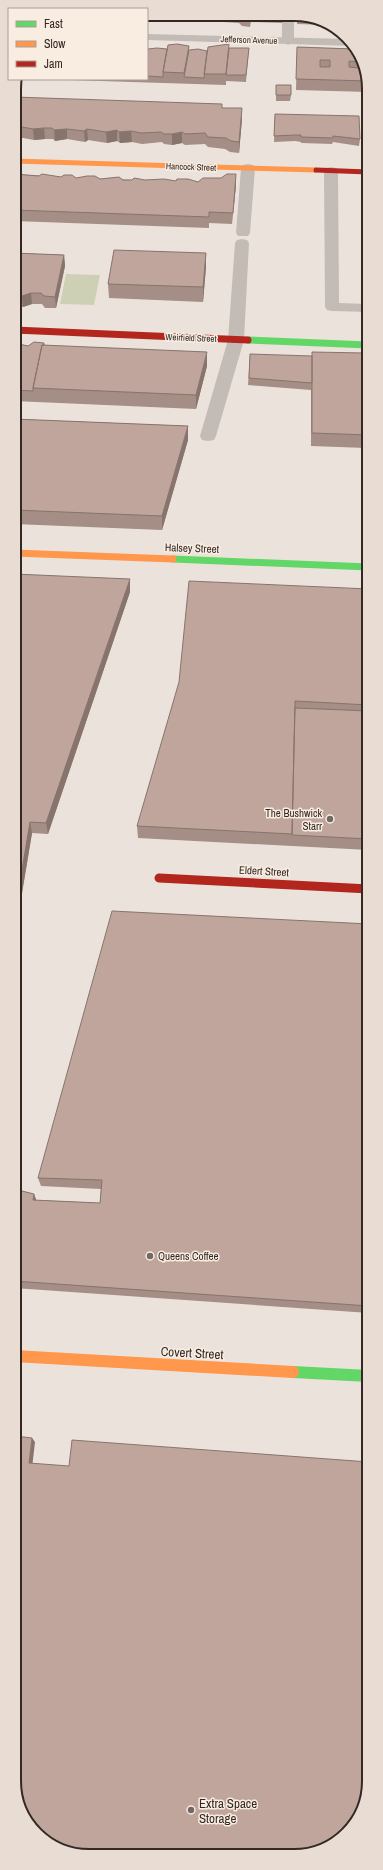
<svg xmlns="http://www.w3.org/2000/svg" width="383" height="1870" viewBox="0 0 383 1870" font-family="'Archivo Narrow',sans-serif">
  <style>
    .green { fill: #cdd0b5 }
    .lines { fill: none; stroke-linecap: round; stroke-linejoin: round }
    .lane { fill: #c3bbb6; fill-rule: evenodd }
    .street { fill: #c3bbb6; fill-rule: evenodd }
    .fast-far1 { stroke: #63d668; stroke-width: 7 }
    .fast { stroke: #63d668; stroke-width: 12 }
    .slow-far2 { stroke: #ff974d; stroke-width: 5 }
    .slow-far1 { stroke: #ff974d; stroke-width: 7 }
    .slow { stroke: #ff974d; stroke-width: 12 }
    .jam-far2 { stroke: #b3261e; stroke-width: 5 }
    .jam-far1 { stroke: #b3261e; stroke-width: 7 }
    .jam { stroke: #b3261e; stroke-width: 9 }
    .wall { fill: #a48e86 }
    .shaded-wall { fill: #86746d }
    .building { fill: #bfa59c; stroke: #86746d; fill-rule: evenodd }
    .poi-dot { fill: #736964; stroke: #f9ede2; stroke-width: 1.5 }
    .labels { text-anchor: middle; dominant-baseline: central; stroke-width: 3; stroke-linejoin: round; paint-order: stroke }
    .far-street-label { font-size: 9px; fill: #332824; stroke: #f9ede2 }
    .street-label { font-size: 11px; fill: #332824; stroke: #f9ede2 }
    .poi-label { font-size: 11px; fill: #332824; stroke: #f9ede2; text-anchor: end }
    .near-street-label { font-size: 13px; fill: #332824; stroke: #f9ede2 }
    .near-poi-label { font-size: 13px; fill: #332824; stroke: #f9ede2; text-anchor: start }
    .rim { fill: none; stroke: #332824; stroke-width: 2 }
  </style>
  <rect width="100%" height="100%" fill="#ebe3db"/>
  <!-- green -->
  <path class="green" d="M66,274L100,275L94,305L60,304Z"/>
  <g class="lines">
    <!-- lane -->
    <path class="lane" d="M282,16H294V41L292,43L288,45L282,41Z
      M248,164L253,165L255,168L250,233L248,236H238L236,233L241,168L243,165Z
      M331,167L336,168L338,171L339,303L368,304V312L332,311L327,310L325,307L324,171L326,168Z
      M242,239L247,240L249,243L244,340L216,436L214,440L208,441L202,440L200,436L228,340L235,243L237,240Z"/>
    <!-- street -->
    <path class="street" d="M147,34L350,39L353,46L147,40Z"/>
    <!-- fast-far1 -->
    <path class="fast-far1" d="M248,340L368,345
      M173,559L369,567"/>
    <!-- fast -->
    <path class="fast" d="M293,1372L369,1376"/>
    <!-- slow-far2 -->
    <path class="slow-far2" d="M14,161L316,170"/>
    <!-- slow-far1 -->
    <path class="slow-far1" d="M14,553L173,559"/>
    <!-- slow -->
    <path class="slow" d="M14,1356L293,1372"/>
    <!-- jam-far2 -->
    <path class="jam-far2" d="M316,170L368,172"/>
    <!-- jam-far1 -->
    <path class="jam-far1" d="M14,330L248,340"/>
    <!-- jam -->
    <path class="jam" d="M159,878L369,889"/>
  </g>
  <!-- wall -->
  <path class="wall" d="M147,15H192L191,20L175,18L172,19L155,17L152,19L147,18Z
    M193,15L282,16V23L251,22V21L250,27L242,26L239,23L224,22L221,19H214L210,20L193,18Z
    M298,16L313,17L327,25L297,24Z
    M147,44L148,45V49H167L189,46V50L207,51L229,48H249L246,82L226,81V85L38,79H147Z
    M297,47L354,49L368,80V92L296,90Z
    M276,85L291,95L290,101H276Z
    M14,97L222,108L242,119L239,153L230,152L225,149L208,147L205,144L185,145L182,143L172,145L164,144L162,142L142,144L132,142L120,143L117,141L107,143L88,140L85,142L67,139L55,141L53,139H45L34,140L23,138H15L14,139Z
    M275,114L360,139L359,146L333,142L332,144L301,143V142L295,141L274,142Z
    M14,174L76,178L198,182L236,185L232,224L209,223V228L14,221Z
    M14,253L64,255L65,266L56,308H45L42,304H32L23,307L14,303Z
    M206,253V267L203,302L109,298L108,284Z
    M14,343L28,346L44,343V345L207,366L196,409L14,401Z
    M312,352L368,356V521L366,448L311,446V390L248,385L250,354L312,358Z
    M14,419L188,426V440L162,530L14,524Z
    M14,574L130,592L48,834L32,833L17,923L14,922Z
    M369,589V850L138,838L137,826Z
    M369,924V1313L14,1288V1189L34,1194L36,1200L100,1203L101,1189L41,1186L38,1178Z"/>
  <!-- shaded-wall -->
  <path class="shaded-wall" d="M152,15H155V17L152,19Z
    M172,15H175V18L172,19Z
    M210,15H214V19L210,20Z
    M242,108V119L239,153V142Z
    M14,127L15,138L14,139Z
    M44,128L45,139L34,140L33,129Z
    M67,129V139L55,141L54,130Z
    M87,129L88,140L85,142L84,131Z
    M117,130V141L107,143L106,132Z
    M131,131L132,142L120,143L119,132Z
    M182,132V143L172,145V134Z
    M236,174V185L232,224L233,213Z
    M206,253V267L203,302V287Z
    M64,255L65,266L56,308L55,297Z
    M31,293L32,304L23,307L22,296Z
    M207,352V366L196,409V395Z
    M188,426V440L162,530V516Z
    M130,579V592L48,834L46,823Z
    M30,822L32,833L17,923L15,912Z
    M34,1194L37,1202L33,1200Z
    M32,1438L35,1442L32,1468L29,1463Z"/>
  <!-- building -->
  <path class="building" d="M224,16H251V20H242L239,17Z
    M177,44L189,46L184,73L163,72L168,45Z
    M229,44L226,74H204L208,47Z
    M297,47L354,49L368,80V81L296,79ZM320,60H330V67H320ZM349,61L358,62L359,68L349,67Z
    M157,48L167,49L163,72V77L147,76V56L148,49Z
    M229,48H249L246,75H226Z
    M198,49L207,51L204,78L184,77L189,50Z
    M276,85H291V95H276Z
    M14,97L222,104V108H242L239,142L231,141L226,138L208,137L205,133L185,134L182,132L172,134H164L161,132L141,133L131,131L119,132L117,130L106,132L87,129L84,131L67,129L54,130L52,128H44L33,129L22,127H14Z
    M275,114L359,116L360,139L333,136V138L301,137V135H295L274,136Z
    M14,174L39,176L42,174L61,177L64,175H72L76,178L87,176H95L100,179L119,177L123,180H132L134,178L145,180L164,179L176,181L177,179H188L198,182L203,178H221L227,174H236L233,213L209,212V217L14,210Z
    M114,250L206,253L203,287L108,284Z
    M14,253L64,255L55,297L44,296L41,293H31L22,296L14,292Z
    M34,342L44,343V345H42L33,388V391L14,390V343L28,346Z
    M42,345L207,352L196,395L33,388Z
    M312,352L365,353L368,435L312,433Z
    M250,354L312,356V383L249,378Z
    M365,355L368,356V470V435Z
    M14,419L188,426L162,516L14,510Z
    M14,574L130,579L46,823L30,822L15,912Z
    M189,581L369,589V705L295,701L292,834L137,826L179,682Z
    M295,708L369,711V839L292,835Z
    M112,911L369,924V1306L14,1281V1189L34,1194L33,1200L100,1203L102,1180L38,1178Z
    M15,1436L32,1438L29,1463L69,1466L72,1440L369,1462V1785L350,1831L303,1855H74L33,1831L15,1790Z"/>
  <!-- markers -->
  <g class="poi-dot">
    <circle cx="330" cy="819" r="4"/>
    <circle cx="150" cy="1256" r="4"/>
    <circle cx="191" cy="1810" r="4"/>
  </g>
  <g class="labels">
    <!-- far-street labels -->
    <g class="far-street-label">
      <text transform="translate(249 40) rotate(2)">Jefferson Avenue</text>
      <text transform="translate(191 167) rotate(2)">Hancock Street</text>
      <text transform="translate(191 338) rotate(2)">Weirfield Street</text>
    </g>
    <!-- street labels -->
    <g class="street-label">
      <text transform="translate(192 548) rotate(2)">Halsey Street</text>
      <text transform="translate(264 871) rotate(3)">Eldert Street</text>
    </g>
    <!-- poi labels -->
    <g class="poi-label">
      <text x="322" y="813">The Bushwick<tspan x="322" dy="13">Starr</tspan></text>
      <text x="158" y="1256" text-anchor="start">Queens Coffee</text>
    </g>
    <!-- near-street labels -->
    <g class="near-street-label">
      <text transform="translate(192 1353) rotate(3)">Covert Street</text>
    </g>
    <!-- near-poi labels -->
    <g class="near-poi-label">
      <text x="199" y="1803">Extra Space<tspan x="199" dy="15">Storage</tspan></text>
    </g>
  </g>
  <!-- crop -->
  <path d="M0 0H383V1870H0ZM89 21H294A68 68 0 0 1 362 89V1781A68 68 0 0 1 294 1849H89A68 68 0 0 1 21 1781V89A68 68 0 0 1 89 21Z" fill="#e9ddd3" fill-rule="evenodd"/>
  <path class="rim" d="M89 21H294A68 68 0 0 1 362 89V1781A68 68 0 0 1 294 1849H89A68 68 0 0 1 21 1781V89A68 68 0 0 1 89 21Z"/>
  <!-- legend -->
  <rect x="8" y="8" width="140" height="72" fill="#f9ede2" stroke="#aa9e96"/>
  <rect x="16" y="21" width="20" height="6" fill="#63d668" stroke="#aa9e96"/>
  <text x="44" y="28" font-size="12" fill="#332824">Fast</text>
  <rect x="16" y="41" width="20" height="6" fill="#ff974d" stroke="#aa9e96"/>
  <text x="44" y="48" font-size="12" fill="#332824">Slow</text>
  <rect x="16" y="61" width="20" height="6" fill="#b3261e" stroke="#aa9e96"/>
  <text x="44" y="68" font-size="12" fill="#332824">Jam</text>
</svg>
